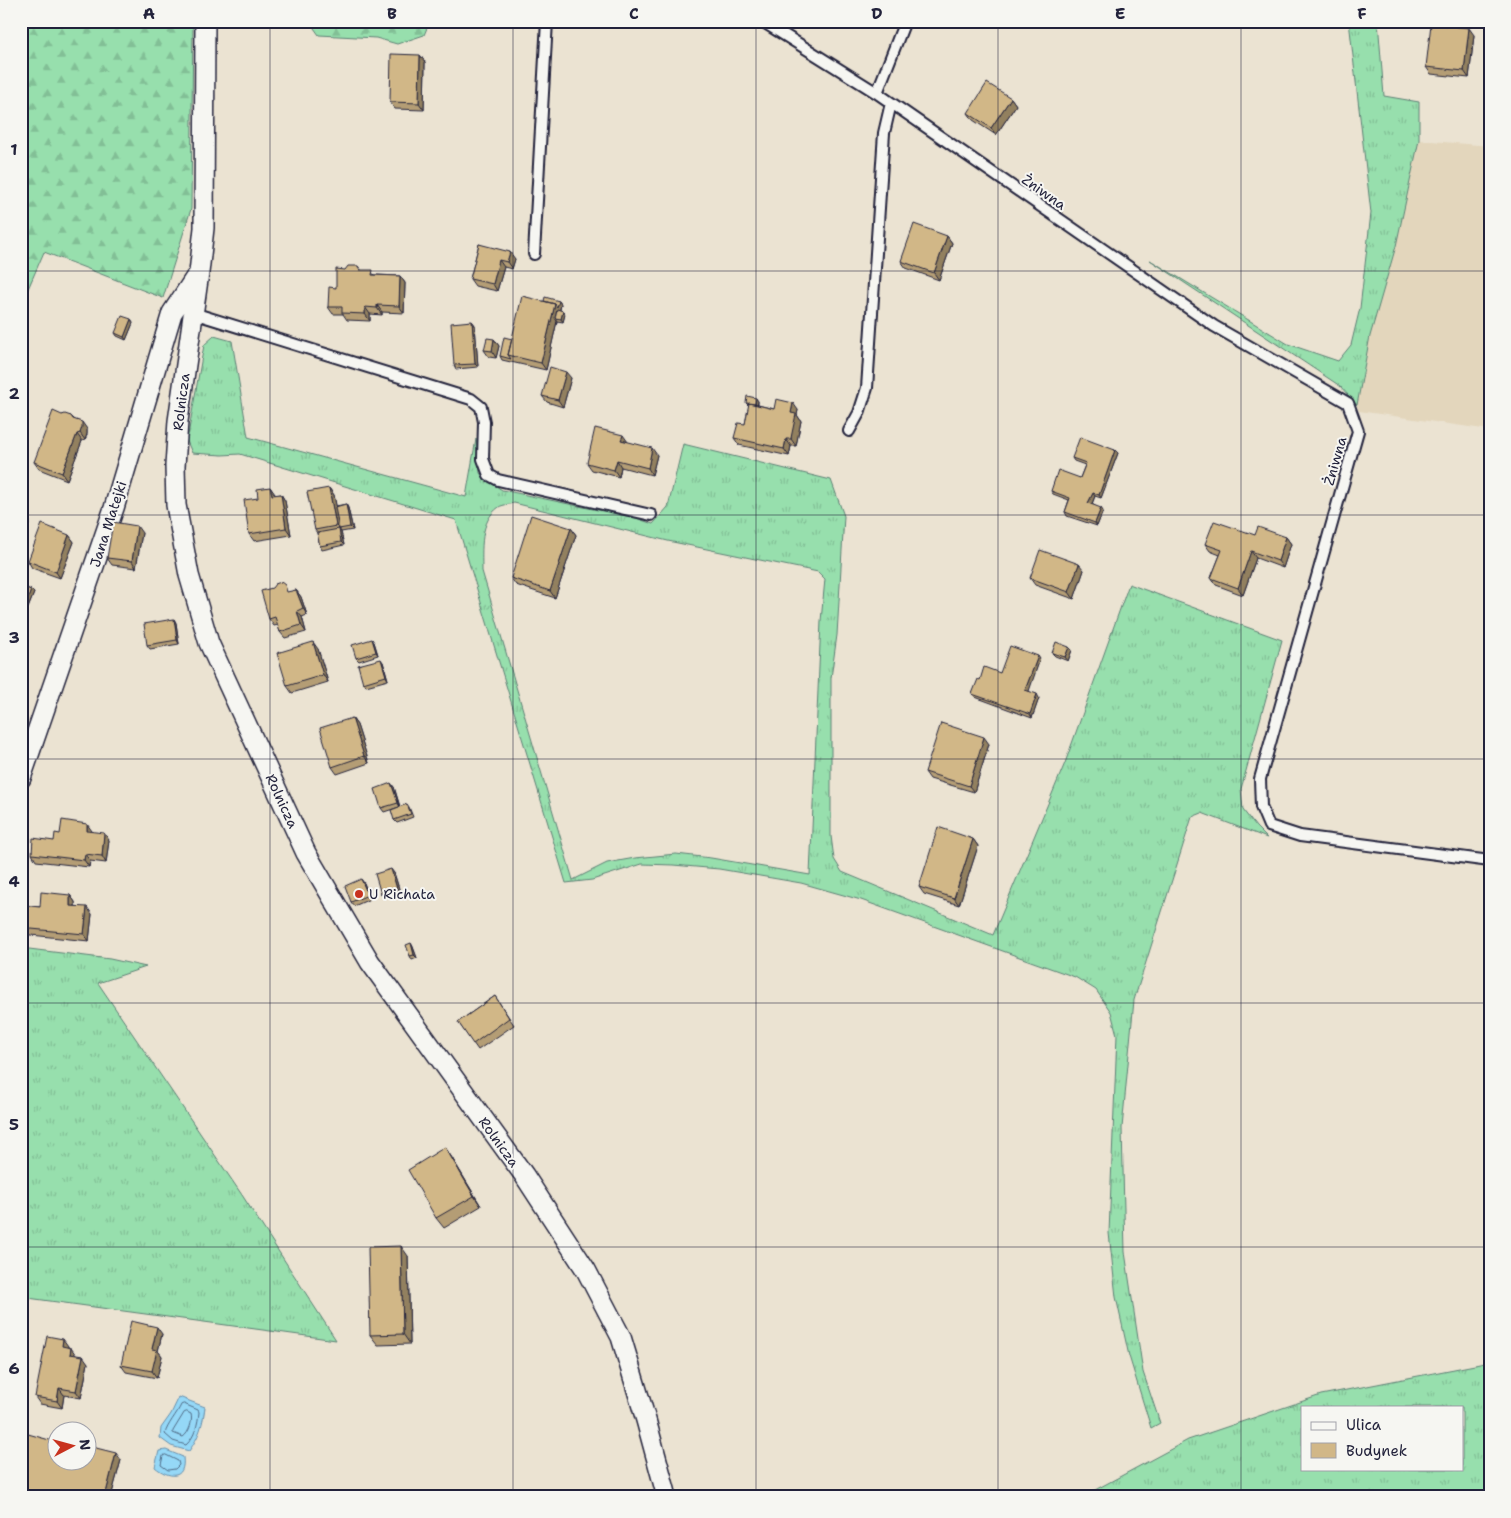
<svg xmlns="http://www.w3.org/2000/svg" width="1511" height="1518" viewBox="0 0 1511 1518" font-family="'Shantell Sans',sans-serif">
  <style>
    .built { fill: #e3d6bc }
    .grass { fill: url(#grass-tufts); stroke: #5c8074; fill-rule: evenodd }
    .forest { fill: url(#forest-firs); stroke: #5c8074 }
    .water { fill: #95d8f7; stroke: #678fac }
    .lines { fill: none; stroke-linecap: round; stroke-linejoin: round }
    .shore { stroke: #506b86; stroke-width: 1 }
    .service-casing { stroke: #22223b; stroke-width: 14 }
    .minor-casing { stroke: #22223b; stroke-width: 22 }
    .service { stroke: #f6f6f2; stroke-width: 10 }
    .minor { stroke: #f6f6f2; stroke-width: 19 }
    .wall { fill: #b49d74; stroke: #22223b }
    .shaded-wall { fill: #92805e; stroke: #22223b }
    .building { fill: #d1b787; stroke: #22223b }
    .grid { fill: none; stroke: #22223b; stroke-width: 1; stroke-opacity: 0.55 }
    .poi-dot { fill: #c8321e; stroke: #f6f6f2; stroke-width: 2 }
    .labels { text-anchor: middle; dominant-baseline: central; stroke-width: 4; stroke-linejoin: round; paint-order: stroke }
    .street-label { font-size: 14px; fill: #22223b; stroke: #f6f6f2 }
    .poi-label { font-size: 14px; fill: #22223b; stroke: #f6f6f2; text-anchor: start }
    .neatline { fill: none; stroke: #22223b; stroke-width: 2 }
    .grid-label { font-size: 16px; text-anchor: middle; font-weight: bold; fill: #22223b }
  </style>
  <defs>
    <pattern id="grass-tufts" width="24" height="20" patternUnits="userSpaceOnUse" patternTransform="scale(1.25)"><rect width="24" height="20" fill="#97dfad"/><path d="M3 7l-1-3M5 7V3M7 7l1-3M15 17l-1-3M17 17v-4M19 17l1-3" fill="none" stroke="#82bf96"/></pattern>
    <pattern id="forest-firs" width="22" height="20" patternUnits="userSpaceOnUse" patternTransform="scale(1.25)"><rect width="22" height="20" fill="#97dfad"/><path d="M5 1l3.5 6h-7zM16 11l3.5 6h-7z" fill="#82bf96"/></pattern>
  </defs>
  <rect width="100%" height="100%" fill="#ebe3d2"/>
  <filter id="ink" filterUnits="userSpaceOnUse"><feTurbulence type="fractalNoise" baseFrequency=".02" numOctaves="2"/><feDisplacementMap in="SourceGraphic" scale="10" xChannelSelector="R" yChannelSelector="G"/><feConvolveMatrix kernelMatrix="1 2 1 2 8 2 1 2 1" color-interpolation-filters="sRGB"/></filter>
  <g filter="url(#ink)">
    <!-- built -->
    <path class="built" d="M1419,140L1490,146V430L1359,411L1357,405L1370,336L1396,246Z"/>
    <!-- grass -->
    <path class="grass" d="M1349,21H1378L1384,96L1419,102V140L1396,246L1370,336L1357,405L1340,386L1150,260L1288,344L1338,361L1351,345L1360,308L1371,213Z
      M214,336L232,341L248,437L466,497L476,439L480,473L484,478L502,490L636,518L653,524L668,507L683,444L831,480L844,516L837,635L831,678V836L834,859L842,872L993,935L1065,763L1129,584L1282,640L1241,789L1243,810L1256,827L1267,838L1202,813L1192,817L1134,1000L1122,1128L1125,1252L1143,1372L1160,1423L1151,1428L1129,1356L1116,1297L1109,1233L1117,1035L1111,1012L1096,990L1075,977L861,900L801,883L719,869L673,865L642,864L592,880L566,883L456,520L240,454L222,455L192,453L187,441L204,345ZM514,503L668,541L818,572L825,579L821,621L810,875L711,858L676,854L635,858L607,863L573,880L482,571C482,550 479,521 499,507C502,505 510,504 514,503Z
      M21,948L110,959L146,967L98,983L242,1195L336,1340L28,1298L24,1241L21,1231Z
      M1490,1362V1497H1082L1188,1440L1321,1395ZM1302,1407H1462V1469H1302Z"/>
    <!-- forest -->
    <path class="forest" d="M21,21H193L191,209L163,298L44,252L21,305Z
      M309,21H430L424,35L397,44L376,38L319,35Z"/>
    <!-- water -->
    <path class="water" d="M179,1397L205,1407C203,1424 199,1437 189,1451L171,1446L160,1438L161,1428L171,1414Z
      M166,1450L183,1457C186,1481 168,1478 155,1467L159,1451Z"/>
    <g class="lines">
      <!-- shore -->
      <path class="shore" d="M184,1404L198,1410L199,1412C198,1423 195,1437 186,1445L173,1441L165,1434C167,1425 177,1414 181,1405Z
        M187,1412L191,1414C193,1421 189,1433 183,1437L173,1433V1431L184,1413Z
        M166,1455L178,1461L179,1465L175,1469L168,1470L161,1465L163,1456Z"/>
      <!-- service casing -->
      <g class="service-casing">
        <path id="service" d="M762,21L877,93L1214,326L1348,403L1358,431L1260,779L1261,807L1269,826L1300,836L1490,861
          M877,93L905,21
          M534,254L547,21
          M193,313L471,399L481,407L484,422L483,459L489,475L498,480L651,515
          M849,431L859,413L867,388L884,133L891,103"/>
      </g>
      <!-- minor casing -->
      <g class="minor-casing">
        <path id="minor" d="M205,21L204,228L199,273L178,421L175,466L176,505L189,575L209,643L306,853L370,962L524,1175L586,1270L621,1337L646,1420L667,1497
          M21,778L114,508L172,313L195,278"/>
      </g>
      <!-- service -->
      <use href="#service" class="service"/>
      <!-- minor -->
      <use href="#minor" class="minor"/>
    </g>
    <!-- wall -->
    <path class="wall" d="M1474,35L1469,78L1431,74L1426,67Z
      M420,55L425,62L424,110L395,109L390,102Z
      M1011,98L1016,105L996,135L973,120L968,113Z
      M947,236L952,243L939,280L906,268L901,261Z
      M479,244L515,259L512,269L504,267L497,291L475,286L470,279Z
      M358,266L361,270L376,275L400,276L405,283L404,313L382,312V315L370,314V321L347,320L343,314H333L328,307L336,288L345,270Z
      M544,301H559L561,304L560,310L565,314L563,322L557,321L546,370L502,360L500,356L512,339Z
      M472,321L475,325L478,367L456,369L454,365Z
      M133,323L126,340L117,336L115,333Z
      M494,339L499,346L496,358L489,357L484,350Z
      M571,378L563,407L547,402L542,396Z
      M758,401V405L774,409L798,410L797,415L801,421L796,445V446H791L789,456L739,445L734,438L745,424L749,406L746,403Z
      M62,415L71,416L74,419L87,429V434L85,440L82,441L67,480L39,469L34,462Z
      M1115,450L1118,453L1101,498L1095,496L1092,504L1103,511L1097,526L1067,516L1065,512L1069,500L1053,494L1051,491L1080,478L1085,465L1074,461L1072,458Z
      M657,455L652,475L621,467L619,477L592,470L587,463Z
      M270,487L275,495L281,494L285,501L291,535L254,541L249,534L258,498Z
      M329,488L334,495L336,506L346,504L348,508L353,530L341,532L344,545L322,550L320,546L317,533L315,530Z
      M571,528L576,535L555,598L516,585L511,578Z
      M142,533L136,568L112,565L107,558Z
      M69,535L74,542L60,578L32,568L28,561Z
      M1255,535L1286,537L1291,544L1283,568L1256,558L1243,595L1216,585L1211,578L1220,555L1210,551L1205,544Z
      M1084,570L1074,599L1035,585L1030,578Z
      M21,586L31,590L34,593L28,608L21,605Z
      M296,590L301,597L307,615L302,617L306,632L285,638L280,632L278,625L274,626L269,619L290,592Z
      M174,619L176,623L179,644L150,649L147,645Z
      M374,642L378,655L359,661L356,658Z
      M318,649L328,682L292,693L287,686Z
      M1072,650L1068,661L1055,656L1052,653Z
      M1040,659L1028,691L1039,698L1032,718L975,697L972,694L980,680Z
      M383,662L388,680L366,686L363,683Z
      M352,718L357,725L369,763L337,774L332,767Z
      M989,744L974,792L930,779L925,772Z
      M394,787L400,807L407,804L409,807L413,817L397,823L394,820L399,807L384,812L381,808Z
      M92,831V832L109,840L106,863L90,861L89,867L36,861L32,854L54,841L60,834Z
      M973,839L978,846L959,905L924,894L919,887Z
      M394,873L400,892L384,897L381,894Z
      M364,883L370,899L354,906L351,902Z
      M70,895L75,902V906L92,914L89,941L21,934V905L40,907Z
      M411,943L413,947L417,958L412,960L410,956Z
      M495,996L514,1025L478,1050L458,1022Z
      M445,1147L452,1158L481,1206L444,1228L436,1218Z
      M408,1256L410,1344L378,1345L370,1335Z
      M162,1334L158,1351L162,1356L157,1378L126,1372L121,1365Z
      M68,1346V1347L76,1355L88,1363L81,1398L64,1395L62,1408L40,1404L35,1397Z
      M21,1432L58,1460H121L111,1497H21Z"/>
    <!-- shaded-wall -->
    <path class="shaded-wall" d="M1469,28L1474,35L1469,78L1464,71Z
      M420,55L425,62L424,110L419,103Z
      M1011,98L1016,105L996,135L991,128Z
      M947,236L952,243L939,280L934,273Z
      M510,252L515,259L512,269L507,262Z
      M499,260L504,267L497,291L493,284Z
      M400,276L405,283L404,313L399,306Z
      M559,301L561,304L558,318H555L557,321L546,370L541,363L555,304Z
      M377,305L382,312V315L377,308Z
      M365,307L370,314V321L365,314Z
      M563,311L565,314L563,322L561,319Z
      M131,319L133,323L126,340L124,337Z
      M472,321L475,325L478,367L475,364Z
      M494,339L499,346L496,358L492,351Z
      M566,372L571,378L563,407L558,400Z
      M756,398L758,401L757,408L755,404Z
      M793,403L798,410L797,415L801,421L796,446L791,439V413Z
      M82,422L87,429V434L85,440L80,433Z
      M77,434L82,441L67,480L62,473Z
      M623,435L628,442L621,440Z
      M786,439L791,446L789,456L784,449Z
      M652,448L657,455L652,475L648,468Z
      M1115,450L1118,453L1101,498L1099,495Z
      M617,460L621,467L619,477L614,470Z
      M270,487L275,494L276,502L272,495Z
      M329,488L334,495L341,529H339L336,526Z
      M1093,493L1095,496L1091,506L1088,503Z
      M281,494L285,501L291,535L286,528Z
      M346,504L348,508L353,530L350,527Z
      M1101,508L1103,511L1097,526L1095,523Z
      M25,515L30,522L21,543V524Z
      M137,526L142,533L136,568L132,561Z
      M571,528L576,535L555,598L550,591Z
      M339,529L341,532L344,545L341,542Z
      M69,535L74,542L60,578L56,572Z
      M1286,537L1291,544L1283,568L1278,561Z
      M1251,551L1256,558L1243,595L1238,588Z
      M1079,564L1084,570L1074,599L1069,592Z
      M31,590L34,593L28,608L26,604Z
      M296,590L301,597L307,615L303,608Z
      M297,611L302,617L306,632L301,625Z
      M174,619L176,623L179,644L177,640Z
      M372,639L374,642L378,655L376,652Z
      M313,642L318,649L328,682L323,675Z
      M1069,647L1072,650L1068,661L1065,657Z
      M1038,656L1040,659L1028,694L1025,690Z
      M381,659L383,662L388,680L386,676Z
      M1037,694L1039,698L1032,718L1030,714Z
      M352,718L357,725L369,763L364,756Z
      M984,737L989,744L974,792L969,786Z
      M391,783L394,787L400,807L398,803Z
      M87,824L92,831V838L87,831Z
      M104,833L109,840L106,863L102,856Z
      M973,839L978,846L959,905L954,898Z
      M85,854L90,861L89,867L84,860Z
      M391,869L394,873L400,892L397,889Z
      M361,879L364,883L370,899L368,895Z
      M70,895L75,902V913L70,906Z
      M87,907L92,914L89,941L84,934Z
      M411,943L413,947L417,958L414,955Z
      M445,1147L452,1158L481,1206L474,1196Z
      M401,1246L408,1256L410,1344L403,1334Z
      M157,1327L162,1334L158,1351L162,1356L157,1378L152,1371V1349Z
      M63,1339L68,1346L67,1353L62,1346Z
      M71,1348L76,1355L74,1361L70,1354Z
      M83,1356L88,1363L81,1398L76,1391Z
      M59,1388L64,1395L62,1408L57,1401Z
      M116,1453L121,1460L111,1497H105Z"/>
    <!-- building -->
    <path class="building" d="M1431,24L1469,28L1464,71L1426,67Z
      M391,54L420,55L419,103L390,102Z
      M987,83L1011,98L991,128L968,113Z
      M914,224L947,236L934,273L901,261Z
      M479,244L510,252L507,262L499,260L493,284L470,279Z
      M348,266H358L360,270H373L372,275L400,276L399,306L377,305V308L365,307V314L342,313V307H328L329,287L336,288V269L345,270Z
      M522,296L555,304L541,363L508,355Z
      M545,297L559,301L557,307L555,304L544,301Z
      M557,309L563,311L561,319L555,318Z
      M122,316L131,319L124,337L115,333Z
      M472,321L475,364L454,365L451,323Z
      M504,337L512,339L508,355L511,359L500,356Z
      M487,338L494,339L492,351L484,350Z
      M550,367L566,372L558,400L542,396Z
      M747,396L756,398L755,404L746,403Z
      M776,399L793,403L791,413L796,414L791,438V439H786L784,449L734,438L738,423L745,424L749,403L774,409Z
      M53,411L62,415L65,414L71,416L73,419L82,422V427L80,433L77,434L62,473L34,462Z
      M595,428L623,435L621,440L652,448L648,468L617,460L614,470L587,463Z
      M1080,437L1115,450L1099,495L1093,493L1088,503L1101,508L1095,523L1065,512L1070,498L1051,491L1058,470L1080,478L1086,463L1072,458Z
      M270,487L272,495L281,494L286,528L249,534L244,500L258,498L257,489Z
      M329,488L336,526L315,530L307,492Z
      M346,504L350,527L339,529L335,507Z
      M21,514L25,515L21,524Z
      M531,515L571,528L550,591L511,578Z
      M1214,521L1255,535L1258,527L1286,537L1278,561L1251,551L1238,588L1211,578L1222,550L1205,544Z
      M113,522L137,526L132,561L107,558Z
      M42,524L69,535L56,572L28,561Z
      M339,529L341,542L320,546L317,533Z
      M1040,550L1079,564L1069,592L1030,578Z
      M281,582L285,585L287,592L296,590L303,608L297,611L301,625L280,632L275,617L269,619L261,591L272,588L275,584Z
      M21,586L31,590L26,604L21,603Z
      M174,619L177,640L147,645L144,624Z
      M372,639L376,652L356,658L352,645Z
      M313,642L323,675L287,686L277,653Z
      M1056,642L1069,647L1065,657L1052,653Z
      M1010,646L1038,656L1025,690L1037,694L1030,714L972,694L978,679L980,680L984,667L1000,673Z
      M381,659L386,676L363,683L358,665Z
      M352,718L364,756L332,767L320,728Z
      M941,723L984,737L969,786L925,772Z
      M391,783L398,803L381,808L375,789Z
      M407,804L411,814L394,820L391,810Z
      M62,820L87,824V831L104,833L102,856L85,854L84,860L32,854L33,838L54,841L55,833L60,834Z
      M938,827L973,839L954,898L919,887Z
      M391,869L397,889L381,894L375,874Z
      M361,879L368,895L351,902L345,886Z
      M41,892L70,895V906L87,907L84,934L21,928V905L40,907Z
      M411,943L414,955L410,956L406,945Z
      M495,996L509,1018L473,1044L458,1022Z
      M445,1147L474,1196L436,1218L408,1170Z
      M401,1246L403,1334L370,1335L368,1247Z
      M131,1321L157,1327L152,1349L157,1350L152,1371L121,1365Z
      M47,1336L63,1339L62,1346L71,1348L70,1354L83,1356L76,1391L59,1388L57,1401L35,1397Z
      M56,1430H59H58V1460H88V1446L116,1453L105,1497H40L21,1492V1432L53,1441Z"/>
  </g>
  <!-- grid -->
  <path class="grid" d="M270,21V1497M513,21V1497M756,21V1497M998,21V1497M1241,21V1497M21,271H1490M21,515H1490M21,759H1490M21,1003H1490M21,1247H1490"/>
  <!-- markers -->
  <circle class="poi-dot" cx="359" cy="894" r="5"/>
  <g class="labels">
    <!-- street labels -->
    <g class="street-label">
      <text transform="translate(1044 192) rotate(35)">Żniwna</text>
      <text transform="translate(181 402) rotate(-83)">Rolnicza</text>
      <text transform="translate(1335 461) rotate(-74)">Żniwna</text>
      <text transform="translate(108 524) rotate(-72)">Jana Matejki</text>
      <text transform="translate(282 801) rotate(65)">Rolnicza</text>
      <text transform="translate(499 1142) rotate(54)">Rolnicza</text>
    </g>
    <!-- poi labels -->
    <g class="poi-label">
      <text x="369" y="894">U Richata</text>
    </g>
  </g>
  <!-- margin -->
  <rect width="1511" height="1518" fill="none" stroke="#f6f6f2" stroke-width="55"/>
  <!-- legend -->
  <rect x="1301" y="1406" width="162" height="65" fill="#f6f6f2" stroke="#a1a1a9"/>
  <rect x="1311" y="1422" width="25" height="8" fill="#f6f6f2" stroke="#a1a1a9"/>
  <text x="1346" y="1430" font-size="15" fill="#22223b">Ulica</text>
  <rect x="1311" y="1443" width="25" height="15" fill="#d1b787" stroke="#a1a1a9"/>
  <text x="1346" y="1456" font-size="15" fill="#22223b">Budynek</text>
  <!-- north arrow -->
  <g transform="translate(72 1446) rotate(84)"><circle r="24" fill="#f6f6f2" stroke="#a1a1a9"/>
  <path d="M0-4L9 19L0 12L-9 19Z" fill="#c8321e"/>
  <text y="-8" font-size="14" font-weight="bold" text-anchor="middle" fill="#22223b">N</text>
  </g>
  <rect x="28" y="28" width="1456" height="1462" class="neatline"/>
  <g class="grid-label">
    <text x="149" y="19">A</text>
    <text x="392" y="19">B</text>
    <text x="634" y="19">C</text>
    <text x="877" y="19">D</text>
    <text x="1120" y="19">E</text>
    <text x="1362" y="19">F</text>
    <text x="14" y="155">1</text>
    <text x="14" y="399">2</text>
    <text x="14" y="643">3</text>
    <text x="14" y="887">4</text>
    <text x="14" y="1130">5</text>
    <text x="14" y="1374">6</text>
  </g>
</svg>
